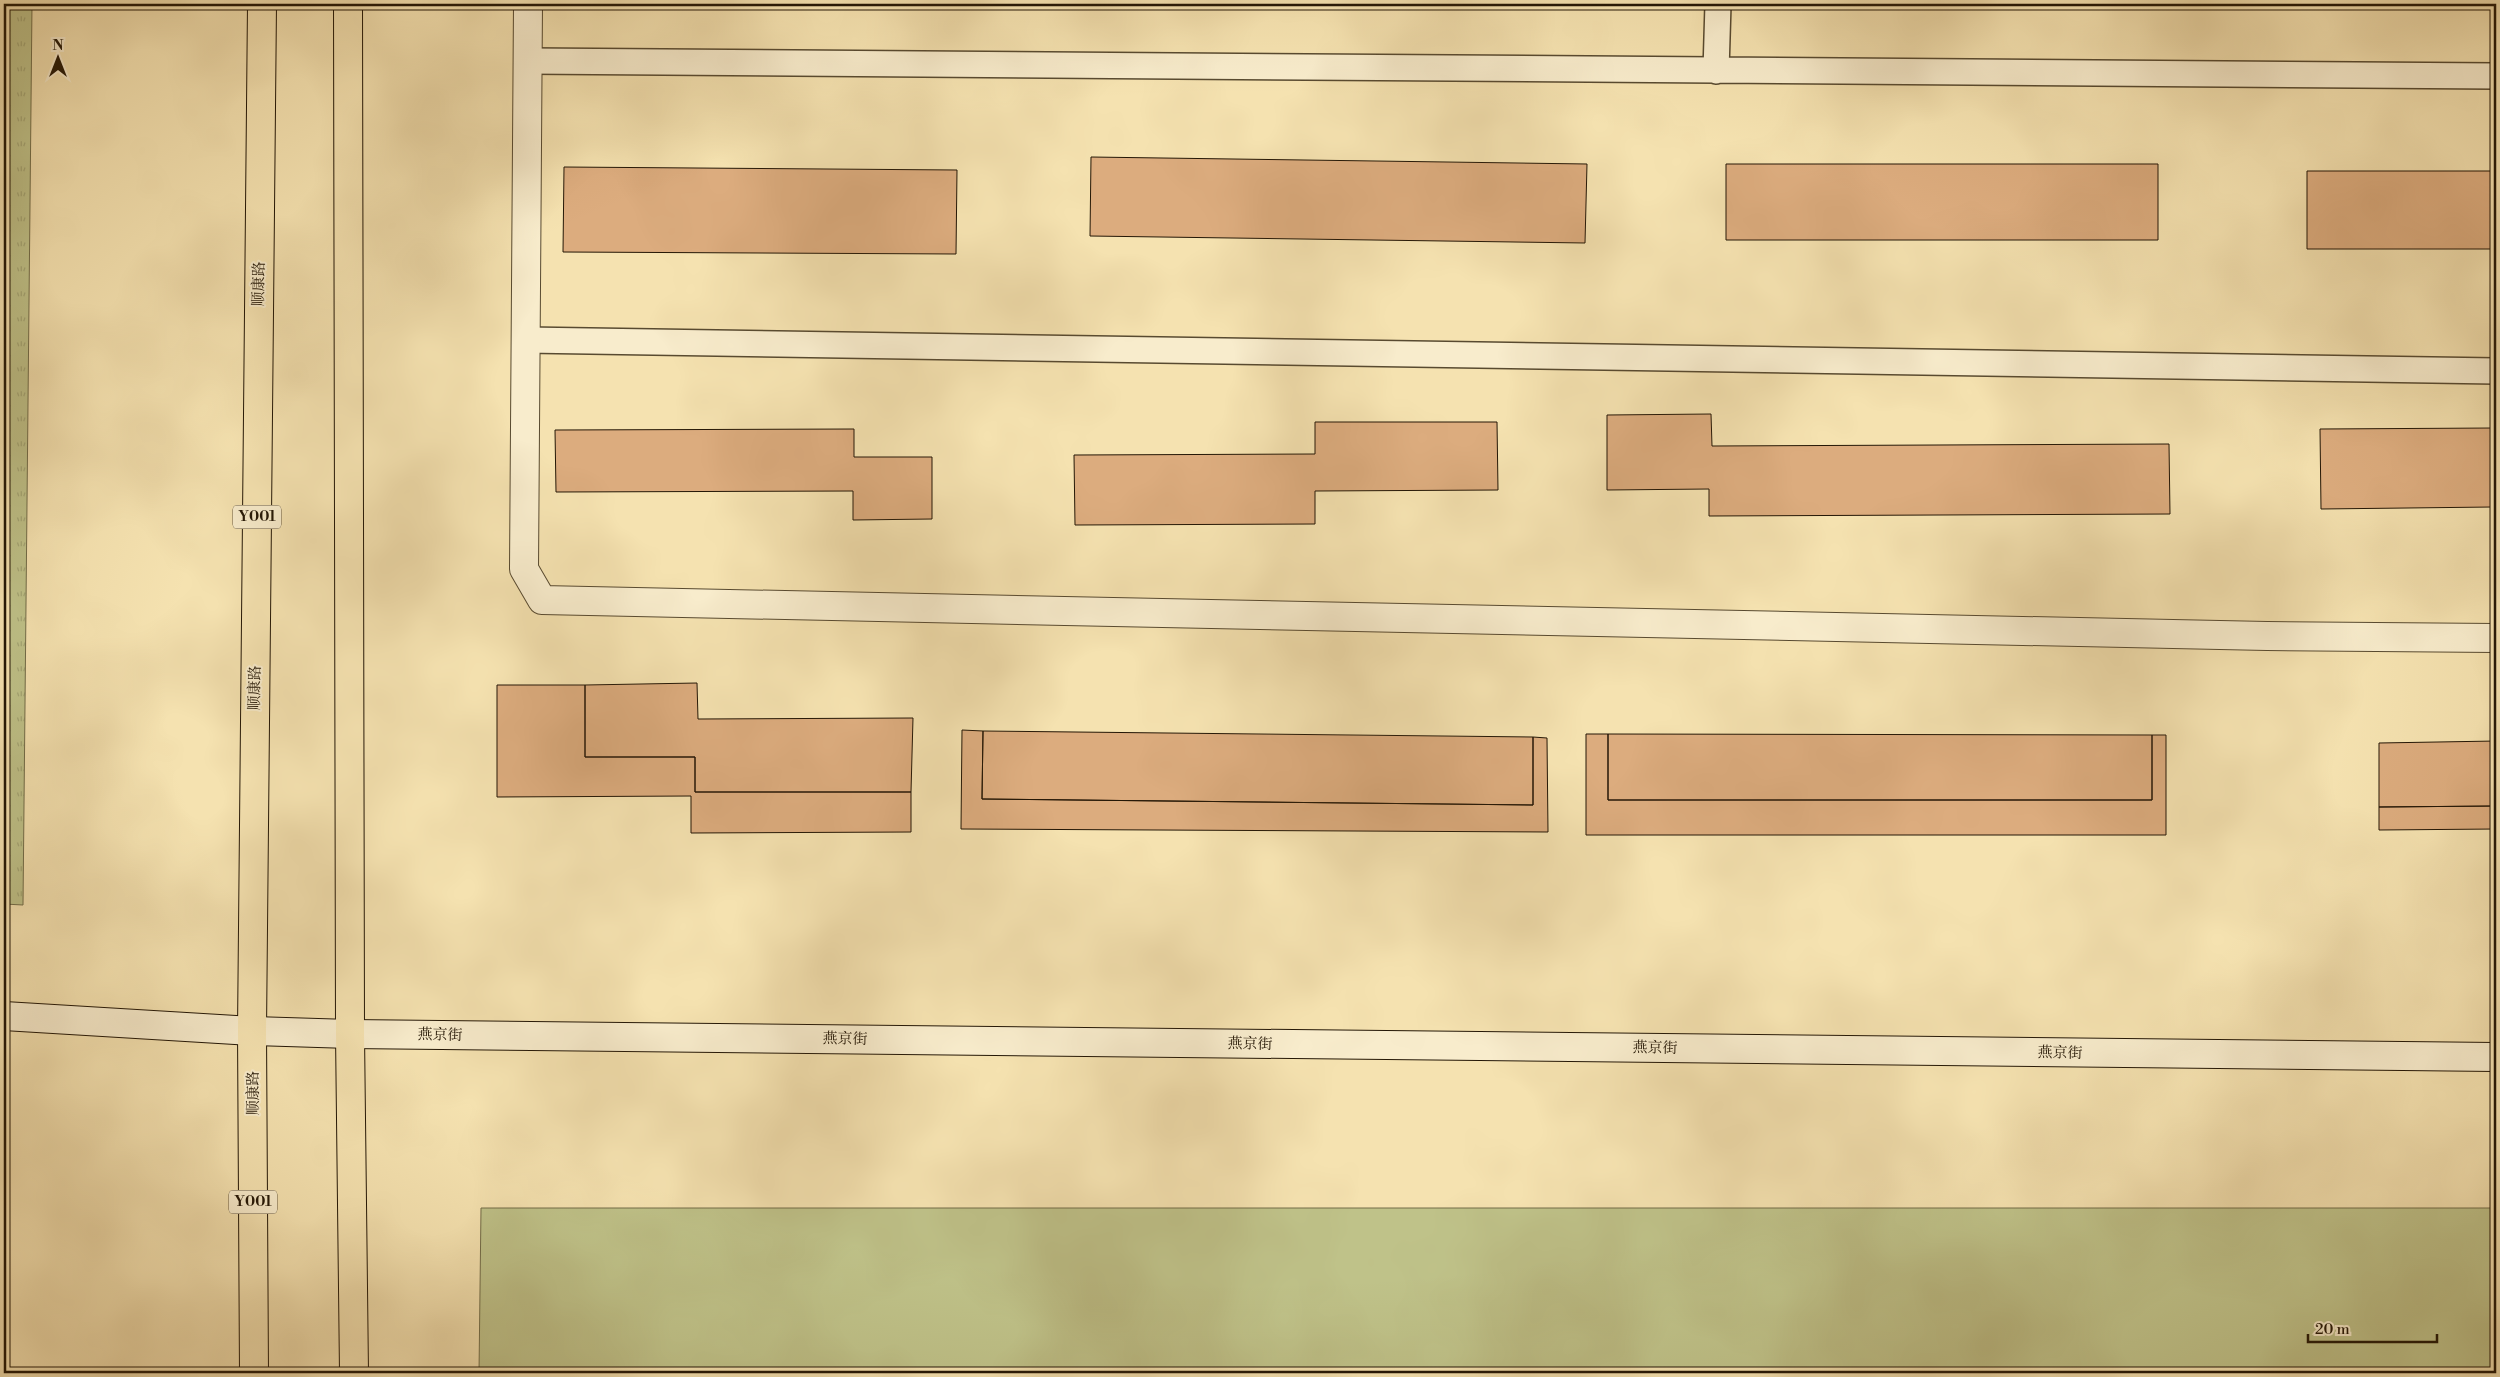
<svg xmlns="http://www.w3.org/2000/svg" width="2500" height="1377" viewBox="0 0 2500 1377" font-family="'Libre Bodoni','Noto Serif SC',serif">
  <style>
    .grass { fill: #bfc289; stroke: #726c48 }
    .park { fill: url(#park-tufts); stroke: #726c48 }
    .building { fill: #dcac7e; stroke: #241706 }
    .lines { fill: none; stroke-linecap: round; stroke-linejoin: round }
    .lane-casing { stroke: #584a30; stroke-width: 28 }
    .street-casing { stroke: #584a30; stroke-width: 30 }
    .secondary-casing { stroke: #241706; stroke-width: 30 }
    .primary-casing { stroke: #241706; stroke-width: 30 }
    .lane { stroke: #f8eccc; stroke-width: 25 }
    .street { stroke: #f8eccc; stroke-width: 28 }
    .secondary { stroke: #f8eccc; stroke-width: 28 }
    .primary { stroke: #f5e2b0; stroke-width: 28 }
    .labels { text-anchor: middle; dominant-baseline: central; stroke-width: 4; stroke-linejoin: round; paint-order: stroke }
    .shield { fill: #f8eccc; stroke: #645741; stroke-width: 1 }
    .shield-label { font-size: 14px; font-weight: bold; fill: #241706 }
    .street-label { font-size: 15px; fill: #241706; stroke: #f8eccc }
  </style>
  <defs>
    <pattern id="park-tufts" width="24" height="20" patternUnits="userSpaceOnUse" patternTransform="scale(1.25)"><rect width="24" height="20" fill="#bfc289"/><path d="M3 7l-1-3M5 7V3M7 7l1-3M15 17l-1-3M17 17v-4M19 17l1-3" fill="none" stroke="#a4a675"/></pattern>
  </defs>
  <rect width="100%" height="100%" fill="#f5e2b0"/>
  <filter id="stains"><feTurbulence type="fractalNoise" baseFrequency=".004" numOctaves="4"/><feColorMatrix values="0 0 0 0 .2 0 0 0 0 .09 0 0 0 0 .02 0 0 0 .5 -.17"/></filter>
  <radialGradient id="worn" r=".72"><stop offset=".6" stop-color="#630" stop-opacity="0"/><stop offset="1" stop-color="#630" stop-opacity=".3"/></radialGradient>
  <!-- grass -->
  <path class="grass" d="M481,1208H2496V1373H479Z"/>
  <!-- park -->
  <path class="park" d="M4,4H32L23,905L4,904Z"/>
  <!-- building -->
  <path class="building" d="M1091,157L1587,164L1585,243L1090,236Z
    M1726,164H2158V240H1726Z
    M564,167L957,170L956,254L563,252Z
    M2307,171H2496V249H2307Z
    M1711,414L1712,446L2169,444L2170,514L1709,516V489L1607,490V415Z
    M1315,422H1497L1498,490L1315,491V524L1075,525L1074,455L1315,454Z
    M2492,428L2493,456H2496V531H2493L2492,507L2321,509L2320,429Z
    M854,429V457H932V519L853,520V491L556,492L555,430Z
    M697,683L698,719L913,718L911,792H695V757H585V685Z
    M497,685H585V757H695V792H911V832L691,833V796L497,797Z
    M962,730L983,731L982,799L1533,805V737L1547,738L1548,832L961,829Z
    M983,731L1533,737V805L982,799Z
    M1586,734H1608V800H2152V735H2166V835H1586Z
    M1608,734L2152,735V800H1608Z
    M2496,741V806L2379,807V743Z
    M2496,806V829L2379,830V807Z"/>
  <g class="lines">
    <!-- lane casing -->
    <g class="lane-casing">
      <path id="lane" d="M528,61L2496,76
        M1716,71L1718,4
        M526,340L2496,371"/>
    </g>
    <!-- street casing -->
    <g class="street-casing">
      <path id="street" d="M528,4L524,569L542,600L2267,636L2496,638"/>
    </g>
    <!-- secondary casing -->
    <g class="secondary-casing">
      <path id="secondary" d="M4,1016L252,1031L350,1034L2496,1057"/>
    </g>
    <!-- primary casing -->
    <g class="primary-casing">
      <path id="primary" d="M348,4L350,1034L354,1373
        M254,1373L252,1031L262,4"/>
    </g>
    <!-- lane -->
    <use href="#lane" class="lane"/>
    <!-- street -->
    <use href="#street" class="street"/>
    <!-- secondary -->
    <use href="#secondary" class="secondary"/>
    <!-- primary -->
    <use href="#primary" class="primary"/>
  </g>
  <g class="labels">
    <!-- shield labels -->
    <g class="shield">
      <rect x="233" y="505.5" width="48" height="23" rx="4"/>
      <rect x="229" y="1190.5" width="48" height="23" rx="4"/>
    </g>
    <g class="shield-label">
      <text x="257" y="517">Y001</text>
      <text x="253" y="1202">Y001</text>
    </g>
    <!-- street labels -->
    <g class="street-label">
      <text transform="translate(259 284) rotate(-89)">顺康路</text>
      <text transform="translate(255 688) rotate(-89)">顺康路</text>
      <text transform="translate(440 1035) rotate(1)">燕京街</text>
      <text transform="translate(845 1039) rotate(1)">燕京街</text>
      <text transform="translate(1250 1044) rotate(1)">燕京街</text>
      <text transform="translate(1655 1048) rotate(1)">燕京街</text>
      <text transform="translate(2060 1053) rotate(1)">燕京街</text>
      <text transform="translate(253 1093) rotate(-90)">顺康路</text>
    </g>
  </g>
  <!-- margin -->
  <rect width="2500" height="1377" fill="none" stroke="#f5e2b0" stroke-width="20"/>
  <rect x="5" y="5" width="2490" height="1367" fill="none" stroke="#241706" stroke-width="2.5"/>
  <rect x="10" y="10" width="2480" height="1357" fill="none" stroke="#241706"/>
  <!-- north arrow -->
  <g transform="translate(58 58)" stroke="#f8eccc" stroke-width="4" paint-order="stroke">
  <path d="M0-4L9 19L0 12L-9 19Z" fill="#241706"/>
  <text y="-8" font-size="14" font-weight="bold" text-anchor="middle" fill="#241706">N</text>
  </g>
  <!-- scale -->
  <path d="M2308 1334v8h129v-8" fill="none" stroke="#241706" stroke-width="2.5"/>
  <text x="2315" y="1334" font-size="15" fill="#241706" stroke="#f8eccc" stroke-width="4" paint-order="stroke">20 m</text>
  <rect width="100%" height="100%" filter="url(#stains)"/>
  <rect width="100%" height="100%" fill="url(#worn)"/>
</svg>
